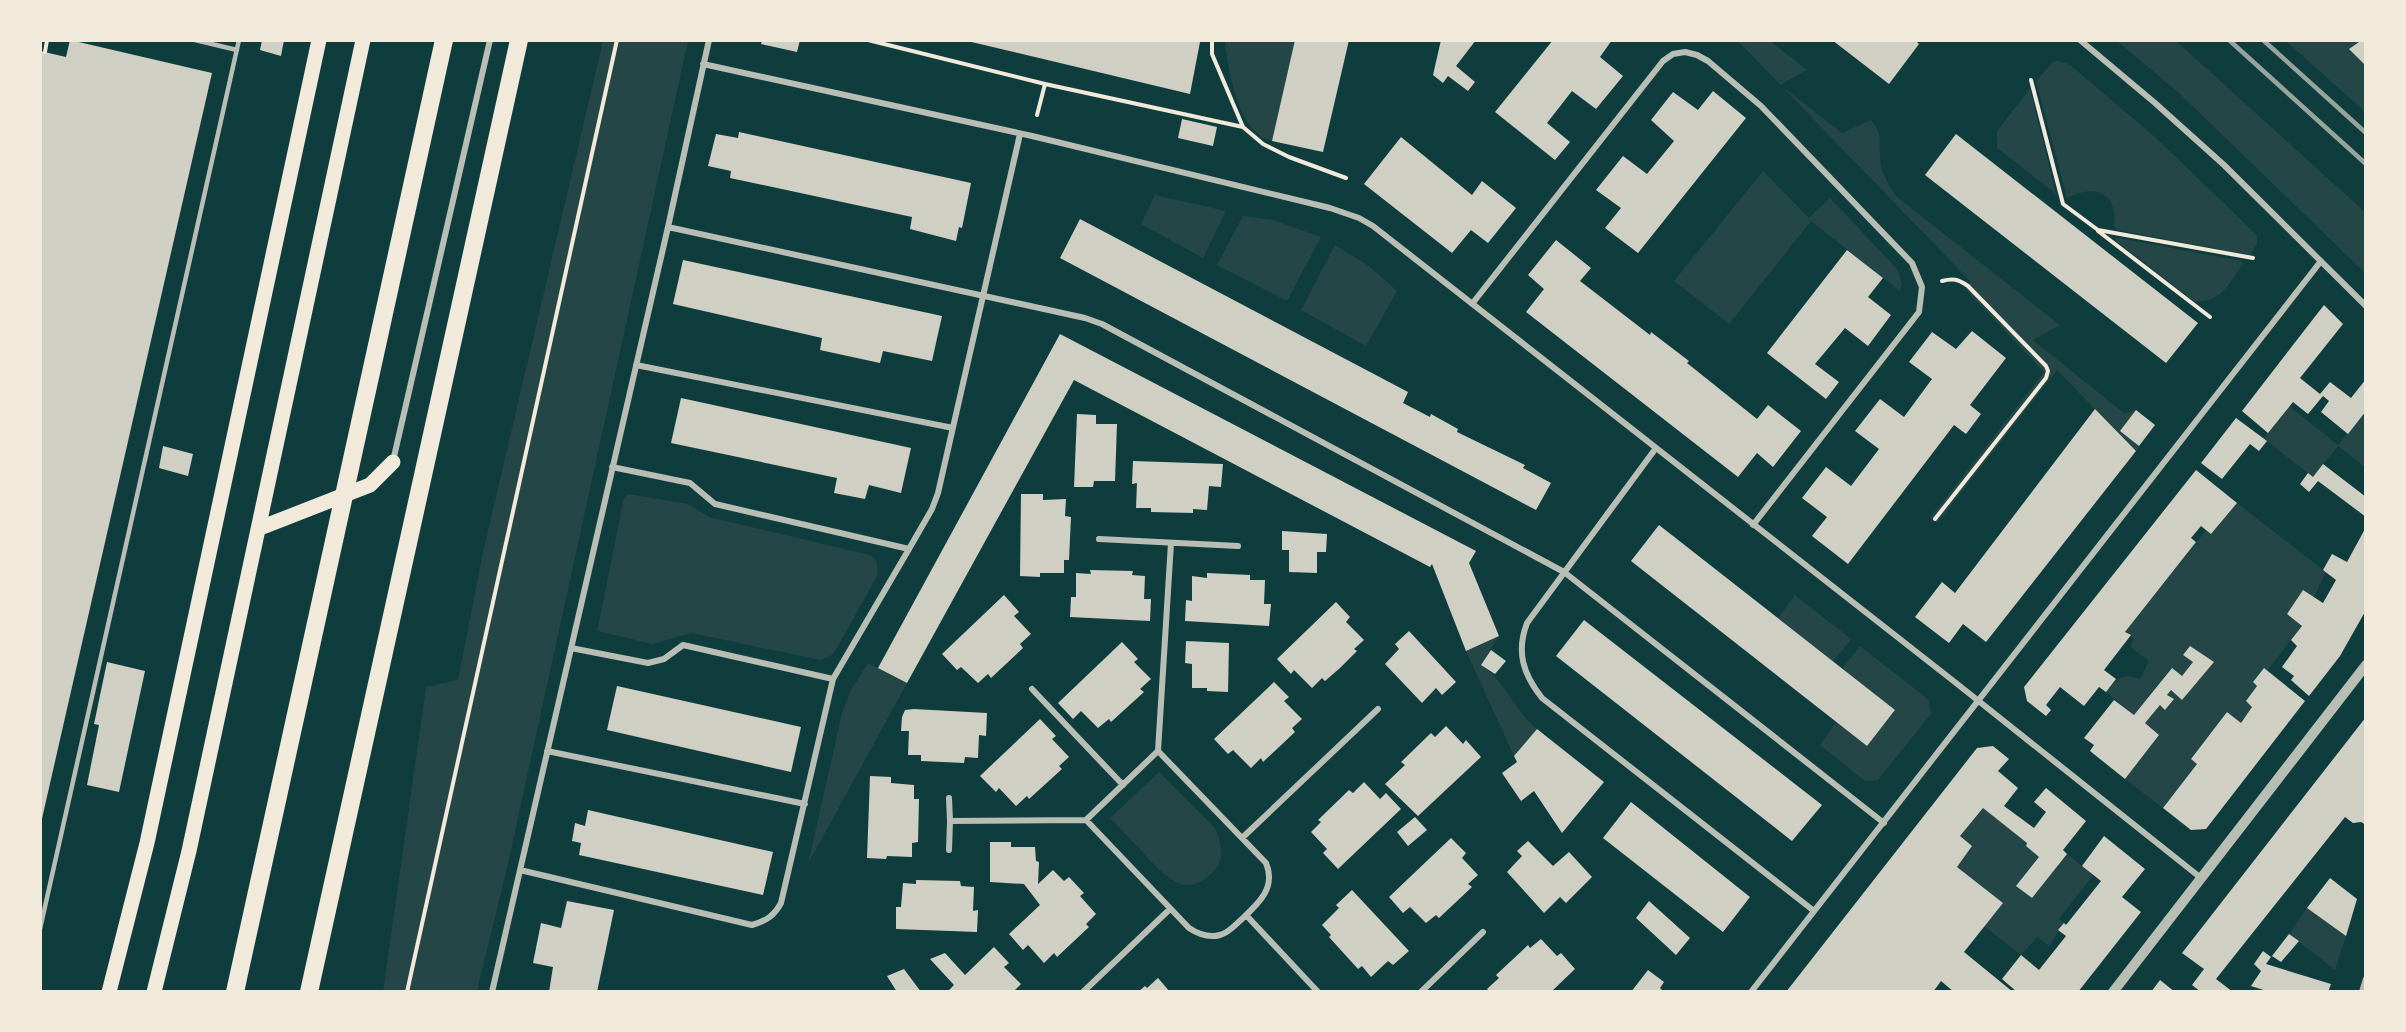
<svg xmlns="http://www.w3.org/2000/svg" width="2406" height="1032" viewBox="0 0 2406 1032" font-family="Commissioner,sans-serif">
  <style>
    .green { fill: #244646 }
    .building { fill: #cfcfc3 }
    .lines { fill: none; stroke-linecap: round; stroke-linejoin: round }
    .path { stroke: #f1e9da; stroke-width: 4 }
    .service { stroke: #b8beb3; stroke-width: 4.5 }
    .minor { stroke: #b8beb3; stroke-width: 6 }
    .tertiary { stroke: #b8beb3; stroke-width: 10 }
    .primary { stroke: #f1e9da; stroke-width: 15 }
    .motorway { stroke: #f1e9da; stroke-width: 18 }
    .rail { stroke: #97a49c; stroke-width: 4.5 }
  </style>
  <rect width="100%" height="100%" fill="#0f3d3e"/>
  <!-- green -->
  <path class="green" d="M603,41H688L507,868L477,991L383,992L426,687L458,680L483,552Z
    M1225,41H1295L1272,141C1268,139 1262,138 1259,135C1237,119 1227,66 1225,41Z
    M1738,41H1770L1807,70L1780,85L1842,133L1871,120C1883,135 1879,139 1880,157C1880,171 1889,186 1897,197L2060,325L2033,340L2125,414L2137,409L2121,431L2139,446L2136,451L2057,370L1937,523L1930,518L2044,372L1965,289L1971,282Z
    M2117,41H2176L2365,212V273L2180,94Z
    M2286,41H2362L2350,49L2365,66V112Z
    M2058,61L2069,64L2156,138L2257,235V244L2250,255L2118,230L2114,226C2118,191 2094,184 2067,198L2036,81L2053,62Z
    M2030,89L2056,194L1997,148V131Z
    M1763,171L1809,218L1830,198L1897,269L1902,284L1900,291L1811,221L1729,324L1674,281Z
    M1155,195L1226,211L1203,258L1141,224Z
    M1243,216L1273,220L1321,237L1287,301L1217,265Z
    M2117,238L2242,261L2243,264C2229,283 2221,304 2194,301L2115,240Z
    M1335,245L1369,266L1397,291L1366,346L1301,310Z
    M2289,406L2338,445L2365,411V467L2338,446L2313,477L2263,438Z
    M628,494L688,504L709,517L717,519L870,555L876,560L878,574L837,648L832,655L821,660L691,633L653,644L597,631L624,498Z
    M2237,503L2326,572L2314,597L2303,590L2287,614L2302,626L2267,671L2264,669L2253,682L2257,686L2246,701L2252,707L2241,723L2227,712L2191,759L2197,764L2163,808L2125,779L2159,735L2145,723L2160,705L2165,710L2174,700L2167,695L2171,690L2182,700L2213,662L2190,646L2183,655L2193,662L2182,676L2171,668L2134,715L2106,692C2115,680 2123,672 2140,679L2149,661L2132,648L2131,643L2134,639L2125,632L2206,530L2211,534Z
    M1795,595L1851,639L1833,662L1778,618Z
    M1499,636L1481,665C1505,681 1514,710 1537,729L1514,756L1466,651Z
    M1860,646L1929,700L1931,714L1877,781H1865L1820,745L1836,722L1867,746L1895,711L1842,669Z
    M868,663L907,683L808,864L842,713L850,692Z
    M1159,772L1215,828C1221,843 1226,858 1214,871C1186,901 1166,877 1145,855C1134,843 1122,830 1110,818Z
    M1983,808L2027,843L2026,846L2039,857L2017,886L2031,898L2067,854L2093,875L2059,919L2064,923L2049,946L2037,937L2021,955L1984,926L2003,903L1957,867L1972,846L1960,836Z
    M2307,908L2346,936L2335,970L2289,934Z"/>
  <!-- building -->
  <path class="building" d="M70,40L212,73L41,823L40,51L66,57Z
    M262,40H284L281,56L260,50Z
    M762,40H800L797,52L761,44Z
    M963,40H1193L1200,42L1190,94Z
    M1295,40H1349L1323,152L1272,141Z
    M1441,40H1476L1456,66L1475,82L1468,91L1448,76L1443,83L1433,75Z
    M1553,40H1612L1600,57L1623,76L1596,109L1572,91L1547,123L1570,142L1555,160L1495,112Z
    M1832,40H1915L1919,44L1889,84Z
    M2362,40H2366V66L2349,49Z
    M1713,91L1746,118L1638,253L1605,228L1621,208L1596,190L1623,156L1647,174L1674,141L1651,120L1673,92L1698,110Z
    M1182,119L1217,127L1213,146L1178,138Z
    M739,132L971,183L962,228L959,227L956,241L910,229L912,217L730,178L731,171L708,166L716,134L738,138Z
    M1956,134L2198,323L2166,363L1925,175Z
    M1401,137L1472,195L1482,181L1516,208L1488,243L1471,230L1452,253L1364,184Z
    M1080,219L1408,392L1403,403L1430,417L1431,414L1458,429L1457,432L1525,465L1523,468L1551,483L1536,510L1060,258Z
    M1556,240L1591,268L1580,281L1650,335L1651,332L1689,361L1687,363L1757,419L1768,405L1801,431L1773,467L1757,453L1738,477L1526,312L1544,289L1528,275Z
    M1847,250L1883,278L1868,297L1891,315L1868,346L1845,328L1815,364L1839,382L1826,399L1767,353Z
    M683,260L942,316L932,361L883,351L880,363L820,350L822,338L673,304Z
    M2324,305L2343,324L2300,378L2320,394L2330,382L2351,398L2366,379V411L2348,434L2321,412L2329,401L2323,396L2308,414L2293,402L2268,433L2242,411Z
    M1972,331L2006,358L1970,405L1981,414L1966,434L1954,425L1848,564L1812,536L1827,517L1802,498L1826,467L1851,486L1879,449L1855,431L1880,399L1904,417L1932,379L1909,362L1932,332L1956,349Z
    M1060,334L1476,551L1469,563L1499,636L1466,651L1432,564L1430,567L1074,380L907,683L878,668Z
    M681,398L911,448L901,493L869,485L865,499L834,493L837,478L671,443Z
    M2095,409L2136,451L1986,642L1963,624L1949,643L1915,617L1942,582L1955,593Z
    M2136,410L2155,425L2139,446L2120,431Z
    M1077,414L1096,415V424H1117L1115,481H1094L1093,487H1074Z
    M2236,418L2267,441L2259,451L2250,444L2222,479L2201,463Z
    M163,446L193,454L188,476L159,468Z
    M1133,461L1223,464L1221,487L1209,486L1207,510L1193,509V513L1151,512V508H1136L1137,483L1132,484Z
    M2323,464L2366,497V517L2318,481L2309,492L2300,484L2308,473L2313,477Z
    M2196,470L2237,503L2211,534L2201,526L2191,538L2196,542L2125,632L2131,635L2104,670L2116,679L2106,692L2099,687L2084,706L2060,687L2046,705L2051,710L2046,716L2027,701L2024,687Z
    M1021,494H1043V500L1066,499L1065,516L1071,517L1069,560H1064V573H1040V577L1020,576Z
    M1659,525L1895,710L1867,746L1631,561Z
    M2366,527V610L2340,656L2309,696L2291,680L2294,676L2282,667L2297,646L2291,640L2302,626L2287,614L2303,590L2323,603L2336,580L2323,570L2332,554L2347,562Z
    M1282,531L1327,534L1326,552H1317V573L1289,572V550H1282Z
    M1090,570L1133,571L1132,575L1145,576L1144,599H1151L1150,621L1070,617L1071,597H1076V573L1091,574Z
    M1207,573L1250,575V580H1265L1264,604H1271L1269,626L1185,621L1186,600L1192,601V576L1207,578Z
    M1004,595L1019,612L1014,616L1031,634L1020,644L1023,648L991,678L988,674L978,683L961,667L957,670L942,654Z
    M1336,602L1350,617L1346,622L1364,640L1354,649L1357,651L1340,668L1325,681L1322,678L1312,688L1294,670L1291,674L1277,659Z
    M1584,620L1822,805L1792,841L1556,656Z
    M1409,631L1456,682L1442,695L1436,688L1422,703L1385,664L1399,649L1395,644Z
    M1186,641L1229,643L1228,692L1207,691V688H1192V664L1185,663Z
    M1122,642L1138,659L1134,662L1151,679L1140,689L1144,692L1111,722L1109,719L1098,728L1081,711L1073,719L1058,703Z
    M2190,646L2214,662L2182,700L2171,690L2167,695L2174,699L2165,710L2160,705L2145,723L2159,735L2125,779L2090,751L2094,745L2084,738L2114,700L2134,715L2172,668L2182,676L2193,662L2183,655Z
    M1491,650L1506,661L1495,674L1481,665Z
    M107,662L145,671L119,792L87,785L99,725L94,724Z
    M2264,668L2305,701L2206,829L2191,830L2163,808L2197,764L2191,759L2227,712L2241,723L2252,707L2246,701L2257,686L2253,682Z
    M1274,682L1289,697L1284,701L1302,719L1292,728L1295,732L1263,762L1261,758L1251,768L1233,750L1228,754L1214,739Z
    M617,686L801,727L791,772L607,730Z
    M914,709L987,713L986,736L979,735L978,758L965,757L964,763L921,761V755H908L909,731H901L902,717L905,710Z
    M2366,717V825L2361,822L2353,823L2345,817L2274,906L2216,979L2233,992H2201L2192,985L2204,969L2182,953Z
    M1040,719L1056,736L1052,739L1069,757L1059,766L1062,769L1029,799L1027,796L1016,806L999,788L996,792L980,776Z
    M1446,726L1463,744L1466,740L1481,757L1418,816L1385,784L1405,765L1401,762L1431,733L1435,737Z
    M1537,729L1604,782L1562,833L1534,791L1521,801L1502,773L1517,762L1514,756Z
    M1993,746L2009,759L1998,771L2018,788L2004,806L2034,828L2046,812L2034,802L2046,788L2086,821L2063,850L2067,854L2032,898L2016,886L2039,857L2026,846L2027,843L1983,808L1960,836L1972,846L1957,867L2003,903L1964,952L2013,992H1954L1941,981L1933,992H1786L1977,748Z
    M870,776L891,777V783L914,785V799H919L918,842L912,843V857L887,856L886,859L867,858Z
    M1364,782L1380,799L1386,793L1401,809L1338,869L1323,853L1327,849L1311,832L1321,822L1318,820L1349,790L1353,793Z
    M1631,802L1750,897L1723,932L1603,838Z
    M588,810L773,852L763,895L579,855L581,843L572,841L575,823L585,826Z
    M1415,817L1427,830L1408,846L1397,832Z
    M2104,836L2145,869L2122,897L2141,912L2078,992H2017L2002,979L2021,955L2039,970L2066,936L2058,930L2064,923L2066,925L2101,881L2082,866Z
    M1451,838L1466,853L1462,858L1478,875L1468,884L1472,887L1439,918L1436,915L1426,923L1410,907L1403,913L1389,897Z
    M1528,841L1553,866L1569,852L1592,877L1566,903L1560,897L1544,913L1507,872L1522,856L1517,851Z
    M990,842H1011V847H1035L1036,861L1039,862L1038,884L1053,870L1064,881L1069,877L1084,893L1080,896L1096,914L1086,924L1089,927L1057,957L1054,953L1044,963L1028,945L1023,950L1009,934L1040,905L1024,884L990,882Z
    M2330,878L2357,899L2346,936L2307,908Z
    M916,880L960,881L961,886L974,887L973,911L978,910L977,932L896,929V907H901L903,883L916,884Z
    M1352,890L1409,951L1393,965L1388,961L1371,977L1362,966L1358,969L1329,937L1331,935L1322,925L1339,908L1336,905Z
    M567,901L614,910L597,992H549L553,967L533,963L541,923L561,928Z
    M1649,901L1690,938L1676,955L1636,918Z
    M2289,934L2299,941L2281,962L2272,956Z
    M1541,939L1557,956L1561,953L1575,969L1551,992H1490L1487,989L1499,978L1496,975L1528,945L1530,948Z
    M994,947L1009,963L1004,967L1021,984L1013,992H947L954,985L930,959L945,953L965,975Z
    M2263,951L2271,957L2266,964L2331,984L2328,992H2270L2251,986L2261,971L2254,964Z
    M904,969L921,992H897L887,976Z
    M1648,970L1664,982L1660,988L1664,992H1631Z
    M1158,978L1170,992H1138L1145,986L1147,988Z
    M2160,980L2175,992H2151Z"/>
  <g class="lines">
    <!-- path -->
    <path class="path" d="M868,40L1045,84L1243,127
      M1212,40V54L1243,127L1263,144L1289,157L1346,178
      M45,52L47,40
      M2031,80L2063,204L2098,230L2253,258
      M1037,115L1045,84
      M2098,231L2210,317
      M1935,519L2046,378L2048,371L2046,366L1968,286C1958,279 1953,278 1942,281
      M407,992L617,40"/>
    <!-- service -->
    <path class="service" d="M195,40L237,50
      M40,929L239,40"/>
    <!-- minor -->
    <path class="minor" d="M2080,40L2155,103L2224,165L2366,306
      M703,64L1032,136L1330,208L1359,218L1373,226L1956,683L2201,878
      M668,227L1085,318L1102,324L1564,572L1884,823
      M1472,304L1663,61L1673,54L1685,52L1697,55L1708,61L1761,106L1912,263L1922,287L1919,312L1753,525
      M636,365L953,428
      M1656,448L1527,623C1516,652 1523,674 1542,698L1814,911
      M393,461L490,40
      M612,467L690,483L715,504L909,549
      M1099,539L1238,546
      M571,648L648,663L664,659L683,645L833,679
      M1032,689L1123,785
      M547,751L805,804
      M1158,751L1266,863C1276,887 1260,902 1243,918C1236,924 1229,933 1220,935C1209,938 1198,934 1189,928L1086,820Z
      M1158,751L1171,543
      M949,798L950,821
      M1242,838L1378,709
      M949,850L950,821L1086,820
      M520,870L752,925C766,921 774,916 781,903L833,679L909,549L932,509L938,493L1020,134
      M1246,915L1318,992
      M492,992L668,227L709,40
      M1083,992L1170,909
      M1421,992L1483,932
      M1751,992L2321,261
      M2362,992L2366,979"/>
    <!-- tertiary -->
    <path class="tertiary" d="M2113,992L2366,665"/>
    <!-- primary -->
    <path class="primary" d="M260,528L370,485L393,462
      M109,992L147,843L319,40
      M154,992L189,851L363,40"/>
    <!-- motorway -->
    <path class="motorway" d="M235,992L444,40
      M309,992L519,40"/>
    <!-- rail -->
    <path class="rail" d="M2229,40L2366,164
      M2263,40L2366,133"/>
  </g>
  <!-- border -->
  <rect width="2406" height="1032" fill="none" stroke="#f1e9da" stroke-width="84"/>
</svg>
